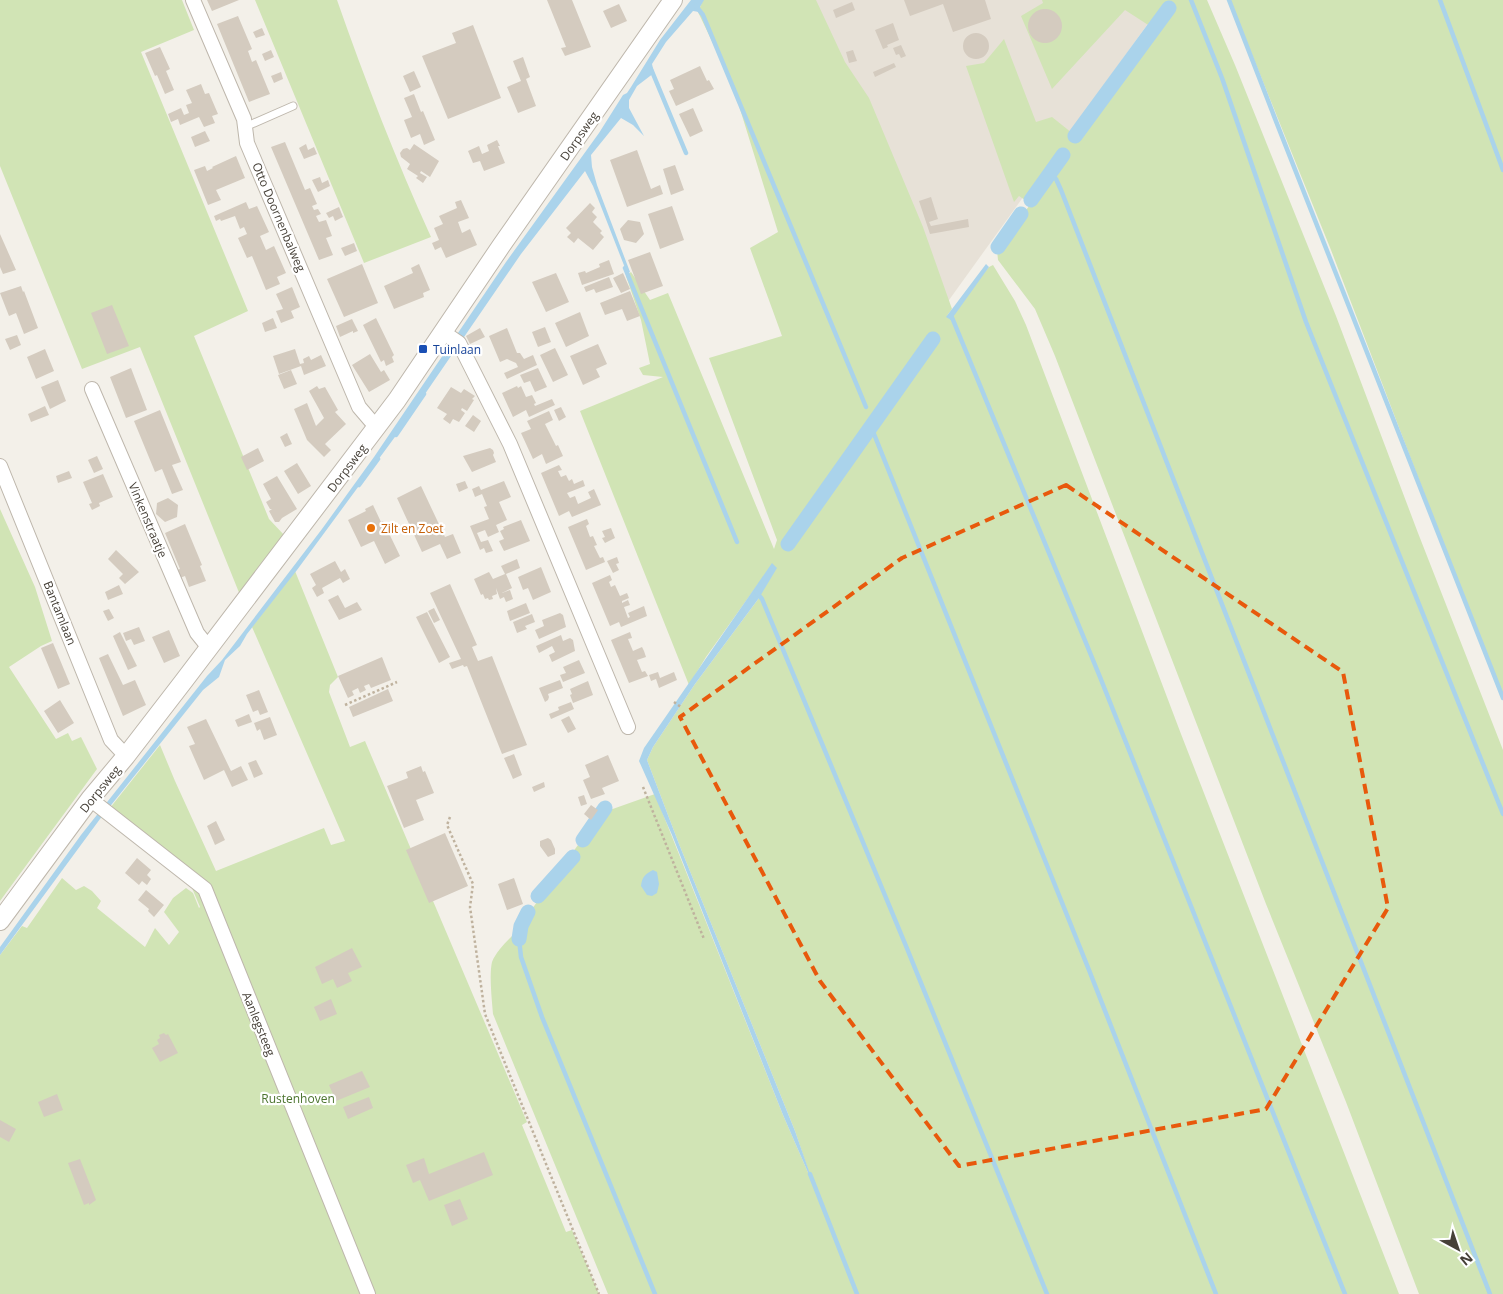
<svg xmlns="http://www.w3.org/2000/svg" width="1503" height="1294" viewBox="0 0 1503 1294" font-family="'Open Sans',sans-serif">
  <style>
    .residential { fill: #e7e1d7 }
    .green { fill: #d1e4b5 }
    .water { fill: #aad3eb }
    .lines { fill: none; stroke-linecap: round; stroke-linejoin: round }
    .stream { stroke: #aad3eb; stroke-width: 4.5 }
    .canal { stroke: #aad3eb; stroke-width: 15 }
    .building { fill: #d4cbbf }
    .service-casing { stroke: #beb7ac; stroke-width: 9 }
    .minor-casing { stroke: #beb7ac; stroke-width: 16 }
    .tertiary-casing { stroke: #beb7ac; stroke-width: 20 }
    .path { stroke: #bfb29e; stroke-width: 2.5; stroke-dasharray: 2.5 2.5; stroke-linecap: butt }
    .service { stroke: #fff; stroke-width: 7 }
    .minor { stroke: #fff; stroke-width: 14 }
    .tertiary { stroke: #fff; stroke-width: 18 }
    .marked { fill: none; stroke: #e8590c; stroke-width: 4; stroke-dasharray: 10 6; stroke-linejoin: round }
    .transit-dot { fill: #1a4fb4; stroke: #fff; stroke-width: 2 }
    .food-dot { fill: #e8710a; stroke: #fff; stroke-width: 2 }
    .labels { text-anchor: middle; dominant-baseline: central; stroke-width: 4.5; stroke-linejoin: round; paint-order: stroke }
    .street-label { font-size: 12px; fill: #464038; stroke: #fff }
    .transit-label { font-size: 12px; fill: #164399; stroke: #fff; text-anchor: start }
    .food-label { font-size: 12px; fill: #c56008; stroke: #fff; text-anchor: start }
    .park-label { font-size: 12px; fill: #4c742f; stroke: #fff }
  </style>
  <rect width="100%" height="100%" fill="#f3f0e9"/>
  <!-- residential -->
  <path class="residential" d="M809,0H1165L944,307Z"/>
  <!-- green -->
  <path class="green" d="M0,0H182L194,30L141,52L248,311L194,336L269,519L285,536L240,595L140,347L82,369L0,166Z
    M255,0H337C365,80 396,160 431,237L364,263Z
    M703,0H816L845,62L869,98L923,227L952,309L946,317L989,267L993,265L1015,301L1026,325L1181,734L1399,1294H608L493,1014C492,1001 489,975 492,962C496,952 506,942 514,934L583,838L607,811L655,794L783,1115L813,1184L795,1131L679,844L647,760L653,747L695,684L759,598L758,584L706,657L689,685L580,411L663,377L643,375L639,368L650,364L641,320L626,276L631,272L650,300L668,293L774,549L777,540L709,358L782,336L750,248L778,232L732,83L698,12Z
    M1042,0H1207L1235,65L1336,316L1418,533L1503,750V1294H1419L1346,1102L1266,904L1055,356L1035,309L998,260L997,250L1064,158L1059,154L1025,200L1019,196L1014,202L966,66L984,63L1004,39L1036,122L1052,117L1072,133L1077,139L1156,30L1125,10L1052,89L1021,16L1043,3Z
    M1230,0H1503V699L1331,250Z
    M0,509L35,587L52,641L41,646L9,667L56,739L68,733L72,741L81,737L97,769L0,901Z
    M295,571L338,677L330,685L329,692L350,747L365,741L527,1122L522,1125L566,1232L572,1230L599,1294H0V955L22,926L27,928L62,878L76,890L84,886L92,891L101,901L97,908L145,947L155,928L169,945L179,932L164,912L173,898L186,888L193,893L199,908L200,907L189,881L102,818L160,745L175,781L216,871L324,828L331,845L345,841L252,627Z"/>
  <!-- water -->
  <path class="water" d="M691,0H704L700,7L699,12L693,11L666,42L652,64L654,73L637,86L629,100V108L644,136L633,125L621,118L591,155L592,167L597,185L630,272L627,273L593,186L585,171L521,254L403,426L297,570L247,634L240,646L225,660L219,677L203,690L100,819L0,955V947L81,835L207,676L222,660L322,529L374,457L506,262L599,133L623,95L627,93L631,87L660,40Z
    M986,264L989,267L951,320L946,317Z
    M772,563L777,568L759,598L695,684L653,747L647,760L679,844L795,1131L816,1191L783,1115L672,835L639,761L644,748Z
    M653,870L657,872L659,884L657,893L652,896L647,895L641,886C642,877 645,874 653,870Z"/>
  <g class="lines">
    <!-- stream -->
    <path class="stream" d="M1191,0L1222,78L1306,322L1503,814
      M1229,0C1319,233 1411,465 1503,698
      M1440,0L1503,170
      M696,6L703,15L866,407
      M651,69L686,153
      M1050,173L1056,179L1061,190L1490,1294
      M625,268L737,542
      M951,315L1100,677L1345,1294
      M870,429L874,434L1089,970L1216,1294
      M396,435L424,394
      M359,485L378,459
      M757,593L762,599L906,946L1047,1294
      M519,939L521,957L542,1017L655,1294
      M810,1174L857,1294"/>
    <!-- canal -->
    <path class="canal" d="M1075,136L1169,8
      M1031,200L1063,155
      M998,247L1021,214
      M788,544L933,339
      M583,840L605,808
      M538,896L573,857
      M519,939L521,926L528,912"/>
  </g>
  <!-- building -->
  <path class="building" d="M207,0H239L212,11Z
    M547,0H572L591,47L565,56L561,48L566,47Z
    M904,0H985L991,19L953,32L943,4L910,16Z
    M852,2L855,10L836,18L833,10Z
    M619,4L627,21L611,28L603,11Z
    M1028 26a17 17 0 1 1 34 0a17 17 0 1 1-34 0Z
    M238,16L252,49L248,51L252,62L256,60L270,94L249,102L217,24Z
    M893,23L899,40L887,45L888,47L883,49L875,30Z
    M473,25L501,98L448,119L422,56L456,43L452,33Z
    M262,28L265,35L256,38L253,32Z
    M963 46a13 13 0 1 1 26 0a13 13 0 1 1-26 0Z
    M901,45L906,56L901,58L899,54L896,55L893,48Z
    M160,47L170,69L166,71L174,90L165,94L157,75L155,76L145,53Z
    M271,50L274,57L265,61L262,54Z
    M853,50L857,61L849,63L846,52Z
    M523,57L530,77L526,79L536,106L518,113L507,87L521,81L513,61Z
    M894,63L896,67L875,77L873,72Z
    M700,66L707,81L709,80L714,89L676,106L669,91L674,89L670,80Z
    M414,71L421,87L410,92L403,76Z
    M281,72L283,79L274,83L271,76Z
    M201,84L205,94L209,93L218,114L212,116L215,123L204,127L199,117L180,125L178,119L171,122L168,114L181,108L184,115L189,113L186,105L192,103L186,90Z
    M414,94L421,112L423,111L435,140L424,145L420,134L411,138L404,120L412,117L404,98Z
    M693,108L703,131L690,137L679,114Z
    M205,131L210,141L195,147L191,137Z
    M497,140L500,146H498L505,163L484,171L480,161L473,163L468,151L479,146L482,154L489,151L487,145Z
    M285,142L305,190L310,188L317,204L312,206L314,210L318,209L321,214L316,216L319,222L326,220L332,236L326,238L333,255L319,260L271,147Z
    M306,144L308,150L314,147L317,154L304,159L299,148Z
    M414,144L439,161L430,177L421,171L420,173L427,177L423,183L416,178L418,176L407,169L410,164L401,157L400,153L403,149L407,148L410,150Z
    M637,150L651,189L660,185L663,194L627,207L610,160Z
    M236,156L245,178L216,190L221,200L208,205L194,170L205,166L207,171L213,168L212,167Z
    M675,165L684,190L671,195L663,169Z
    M320,177L322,183L328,180L330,186L318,192L312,180Z
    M931,197L938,219L929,222L931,226L968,219L969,227L930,234L919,201Z
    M461,200L469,218L458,222L462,233L470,229L477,245L446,258L441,247L435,250L432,243L439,240L434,228L443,224L439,216L457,208L455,202Z
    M246,202L249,209L257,206L269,232L260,236L266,250L274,246L286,273L277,277L280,284L266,290L252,256L247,258L238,238L247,234L244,227L240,229L235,216L221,221L220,219L216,221L214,216Z
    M590,203L595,208L592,212L597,217L593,222L602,231L600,233L604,237L593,250L578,238L574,243L567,237L571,233L566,228Z
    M672,206L684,240L660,249L648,214Z
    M339,207L343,217L335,221L333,216L329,218L326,213Z
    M628,220L640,222L644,234L636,243L624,240L620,229Z
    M0,234L16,270L3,274L0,267Z
    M354,243L357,251L345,256L341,248Z
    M650,252L663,286L641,294L628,260Z
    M609,260L614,274L582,285L578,273L585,271L586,273L600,267L599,264Z
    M362,264L378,303L344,317L327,279Z
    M419,264L430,290L423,293L424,297L394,309L384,286L413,273L411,268Z
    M556,273L569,302L546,312L532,282Z
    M623,273L630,289L621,293L613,278Z
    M609,277L613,287L596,293L594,289L586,292L584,287Z
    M21,286L23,292L24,291L38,328L24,334L16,313L9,316L0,293Z
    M292,287L300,307L291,311L294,318L281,323L276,311L283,309L276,294Z
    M630,291L640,316L627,321L622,309L605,315L600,303Z
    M112,305L129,346L107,354L91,313Z
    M580,312L589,336L566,347L555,323Z
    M273,318L277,328L265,332L262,323Z
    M376,318L394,355L392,357L394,362L386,366L384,360L381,362L363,325Z
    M352,319L358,331L353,333V331L340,337L336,326Z
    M545,327L551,342L538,347L532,332Z
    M480,328L485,337L470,344L466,336Z
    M507,328L517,353H520L524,359L533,355L537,365L507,379L504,373L518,367L516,363L507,359L500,362L489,336Z
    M17,335L21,345L10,350L5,339Z
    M598,344L607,364L596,369L600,377L583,385L570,356Z
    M555,348L568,375L553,382L540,355Z
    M45,349L54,371L36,379L27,357Z
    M295,349L300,364L304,363L303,359L309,356L311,360L321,355L326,366L304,375L301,366L279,374L273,356Z
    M370,354L381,372L384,370L390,380L369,392L352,365Z
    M131,368L147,410L126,418L110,377Z
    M538,368L547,387L535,392L530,381L524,383L520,375Z
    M291,370L297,384L284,389L278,375Z
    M58,380L66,401L50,409L41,387Z
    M317,386L319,389L325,387L338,410L335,412L346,424L325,444L331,450L324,457L307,440L294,409L307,403L316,426L324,418L309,391Z
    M517,386L518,388L521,386L526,397L532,395L536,403L534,404L535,406L552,399L555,405L529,417L526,410L513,417L502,393Z
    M451,387L461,393L464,389L475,396L472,399L474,400L467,411L462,408L461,410L465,413L459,422L453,419L450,424L443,419L447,414L437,408Z
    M45,406L49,415L31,422L28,414Z
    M561,407L566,417L559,421L554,410Z
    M160,410L181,462L172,465L183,490L172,494L162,469L155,472L134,421Z
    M549,411L553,420L545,424L556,446L558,445L563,456L546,464L542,454L533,459L521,433L531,429L527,421Z
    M473,415L481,421L474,432L465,426Z
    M287,433L292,444L285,447L280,437Z
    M258,448L264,461L247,470L241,457Z
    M490,448L493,450L494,453L493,455L496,462L472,472L463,456Z
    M97,456L103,469L94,473L88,460Z
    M297,463L311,486L298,494L284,471Z
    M559,465L562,470L558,471L561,477L566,475L569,481L572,479L574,484L583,480L585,486L567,493L570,498L575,496L578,504L591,498L588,492L594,489L601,505L572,517L569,511L559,516L541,473Z
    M69,471L72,478L58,483L56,476Z
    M103,474L113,497L99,503L100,506L92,510L89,504L92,503L83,482Z
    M277,476L297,509L282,518L279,522H275L269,511L272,509H270L266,502L271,499L263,484Z
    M465,481L468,488L459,492L456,484Z
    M504,481L511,497L499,502L507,520L496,525L499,532L488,537L485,530L477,533L481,542L488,540L493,551L486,553L484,548L480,550L470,526L489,519L484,507L487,506L482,494L475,497L472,489L479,486L481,490Z
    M421,486L445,537L453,534L461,553L447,559L440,544L422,552L397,498Z
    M168,498L178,505L177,517L165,522L156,514L157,503Z
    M373,505L381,522L383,521L400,556L385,564L374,541L361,547L348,520L366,511L365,509Z
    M587,519L589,524L586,526L590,537L593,536L597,545L594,546L600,558L603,557L605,562L586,570L568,527Z
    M521,520L530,541L504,551L499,541L504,539L500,531L504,529L503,527Z
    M185,524L202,565L200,566L206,581L189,587L185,576L177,579L174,571L180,569L165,533Z
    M611,528L615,538L605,543L602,538L605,537L602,531Z
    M116,550L139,572L125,584L119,578L123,574L108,559Z
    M617,557L619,563L616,564L619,570L613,573L607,561Z
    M517,559L520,568L506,574L512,588L502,593L510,590L513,599L506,602L504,597L500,599L496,588L497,594L492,596L493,599L489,600L488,598L485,599L483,594L481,595L474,579L489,572L493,579L505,574L501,566Z
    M335,561L341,572L345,569L350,579L343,583L340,578L322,588L324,593L317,597L312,588L316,585L310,574Z
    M541,567L551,592L533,600L528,588L523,590L518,577Z
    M610,575L612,580L609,582L611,587L615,585L620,596L627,593L629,598L622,601V603L628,600L630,605L624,607L628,618L630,617L628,613L644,606L647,616L621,627L619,622L610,626L592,583Z
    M450,584L477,645L472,647L478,661L492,656L527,745L502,754L467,666L464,667L463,665L452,669L449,663L461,659L430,593Z
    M119,585L123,594L108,600L105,592Z
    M338,595L345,608L357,602L362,610L339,620L328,600Z
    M526,603L530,613L510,621L507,611Z
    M434,608L440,620L434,623L428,611Z
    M109,609L114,618L108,621L103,611Z
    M427,612L450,657L439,663L416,617Z
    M560,613L563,615L566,627L539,639L535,630L544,626L542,620Z
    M532,614L535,622L525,626L527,629L517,633L513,622Z
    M139,627L145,641L134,645L131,639L126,641L123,633Z
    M169,630L180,656L164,663L152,637Z
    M120,632L137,666L128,670L113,636Z
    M630,632L632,638L628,639L633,651L642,647L644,651L646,657L637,660L642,672L645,671L648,676L629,683L611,640Z
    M561,635L563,641L570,638L573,640L575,651L552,662L549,655L555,652L552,646L539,653L536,646Z
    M53,643L70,684L58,689L41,648Z
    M108,654L123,685L135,680L146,705L123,716L99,658Z
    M382,657L391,680L371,688L369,684L364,686L366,690L360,693L358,688L352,691L354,695L348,698L338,676Z
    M579,660L585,673L563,682L560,675L566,673L563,667Z
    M658,672L660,678L674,672L677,680L659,688L656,679L651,681L649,675Z
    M560,680L563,688L548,694L549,697L548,700L545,702L539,688Z
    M588,681L593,695L573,703L570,695L572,694L570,689Z
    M388,689L393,701L353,717L349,707Z
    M259,690L268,712L260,715L258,710L253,712L246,695Z
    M60,700L74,723L58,733L44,711Z
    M571,702L574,709L551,719L549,714L559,710L558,707Z
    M249,714L252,722L238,727L235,720Z
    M569,716L576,729L568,733L561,720Z
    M270,717L277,735L264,740L260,729L257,731L254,723Z
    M206,719L231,771L241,766L248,780L232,787L224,770L204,780L189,746L195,744L187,727Z
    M514,754L522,775L513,779L504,758Z
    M608,755L619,781L602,788L605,794L591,799L583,780L590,777L585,765Z
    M256,760L263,774L254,778L248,763Z
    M421,766L423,772L425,771L434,793L416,800L424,820L404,828L387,786L408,778L406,772Z
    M544,782L545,787L534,792L532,787Z
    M584,795L587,804L581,806L578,797Z
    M591,805L598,810L591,820L584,814Z
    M216,821L225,840L215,845L207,826Z
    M445,833L468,886L429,903L406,850Z
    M548,838L551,840L555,849V854L548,857L540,846V841Z
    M137,858L151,870L147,875L151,879L147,885L142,881L139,885L125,873Z
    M514,878L523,904L507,910L498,884Z
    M146,890L164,905L154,917L148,911L149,909L138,900Z
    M352,948L362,967L348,973L352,981L337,988L333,979L322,984L315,967Z
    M331,999L337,1014L320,1021L314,1007Z
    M164,1033L166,1035L168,1034L178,1053L160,1062L152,1048L159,1044L157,1040L160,1038L159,1035Z
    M362,1071L370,1087L336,1101L329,1085Z
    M57,1094L63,1110L44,1117L38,1102Z
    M369,1097L373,1108L348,1119L343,1107Z
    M0,1120L16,1129L9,1142L0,1137Z
    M484,1152L493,1175L429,1201L420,1180L413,1183L406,1165L424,1158L429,1174Z
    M80,1159L96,1200L89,1205V1203L84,1205L68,1163Z
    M460,1199L468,1219L452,1226L444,1205Z"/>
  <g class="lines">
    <!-- service casing -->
    <g class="service-casing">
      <path id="service" d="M245,127L293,106"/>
    </g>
    <!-- minor casing -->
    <g class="minor-casing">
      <path id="minor" d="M193,0L244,119L247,143L359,407L377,428
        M443,332L459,343L510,444L628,727
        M92,389L197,633L209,648
        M0,466L111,740L126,756
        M90,799L205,889L368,1294"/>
    </g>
    <!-- tertiary casing -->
    <g class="tertiary-casing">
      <path id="tertiary" d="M0,921L90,799L126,756L183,682L397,400L501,246L673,0"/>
    </g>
    <!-- path -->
    <path class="path" d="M674,702L681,707
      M345,705L397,682
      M643,787L704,939
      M450,817L447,825L473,884L470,907L485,1014L599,1294"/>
    <!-- service -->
    <use href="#service" class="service"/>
    <!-- minor -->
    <use href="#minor" class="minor"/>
    <!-- tertiary -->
    <use href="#tertiary" class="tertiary"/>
  </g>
  <!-- marked area -->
  <path class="marked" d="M1066,485L1343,672L1388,908L1266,1109L959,1166L820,981L680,717L902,558Z"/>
  <!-- markers -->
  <rect class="transit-dot" x="418" y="344" width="10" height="10" rx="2.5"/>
  <circle class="food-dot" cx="371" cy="528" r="5"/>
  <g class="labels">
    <!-- street labels -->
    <g class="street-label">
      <text transform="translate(579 136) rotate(-55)">Dorpsweg</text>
      <text transform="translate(279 217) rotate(67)">Otto Doornenbalweg</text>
      <text transform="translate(347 468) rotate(-53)">Dorpsweg</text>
      <text transform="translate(148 520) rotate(67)">Vinkenstraatje</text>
      <text transform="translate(60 613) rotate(68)">Bantamlaan</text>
      <text transform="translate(100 789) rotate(-51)">Dorpsweg</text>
      <text transform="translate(259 1024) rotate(68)">Aanlegsteeg</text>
    </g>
    <!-- transit labels -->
    <g class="transit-label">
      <text x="433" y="349">Tuinlaan</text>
    </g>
    <!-- food labels -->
    <g class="food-label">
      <text x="381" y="528">Zilt en Zoet</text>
    </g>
    <!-- park labels -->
    <g class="park-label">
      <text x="298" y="1098">Rustenhoven</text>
    </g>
  </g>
  <!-- north arrow -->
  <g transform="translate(1458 1249) rotate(140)" stroke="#ffffff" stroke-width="4" paint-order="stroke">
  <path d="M0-4L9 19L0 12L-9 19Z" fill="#464038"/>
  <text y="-8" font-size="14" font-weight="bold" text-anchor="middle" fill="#464038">N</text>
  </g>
</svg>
